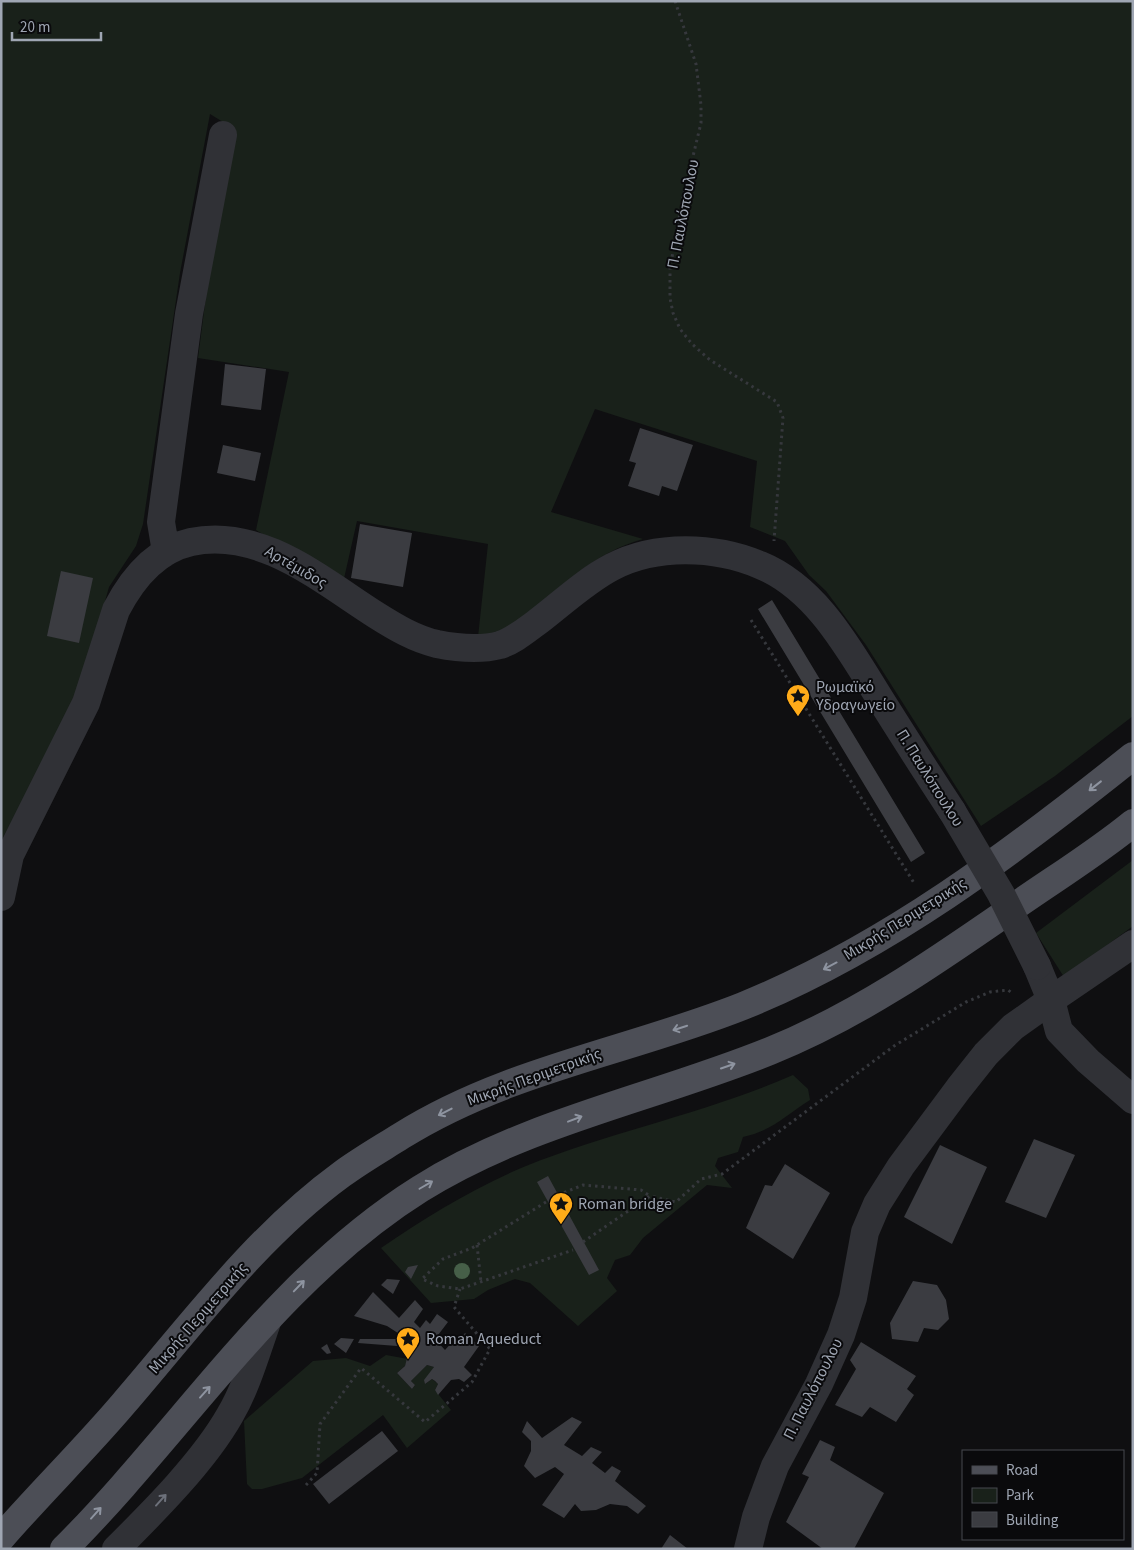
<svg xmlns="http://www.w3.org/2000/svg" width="1134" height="1550" viewBox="0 0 1134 1550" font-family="'Source Sans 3',sans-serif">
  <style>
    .green { fill: #19211a }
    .building { fill: #3b3c41 }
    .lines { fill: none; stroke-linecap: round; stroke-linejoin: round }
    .path { stroke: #36383d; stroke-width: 3; stroke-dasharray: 2.5 4; stroke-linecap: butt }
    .minor { stroke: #303136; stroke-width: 28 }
    .major { stroke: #4c4e56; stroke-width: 28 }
    .minor-bridge { stroke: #303136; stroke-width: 28 }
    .tree { fill: #465f48 }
    .oneway { stroke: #8e94a0 }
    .oneway2 { stroke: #6d717b }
    .labels { text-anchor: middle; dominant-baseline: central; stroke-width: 4; stroke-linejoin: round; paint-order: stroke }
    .street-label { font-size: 16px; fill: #9fa6b3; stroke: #0a0a0c }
    .poi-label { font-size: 16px; fill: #9fa6b3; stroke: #0a0a0c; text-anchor: start }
  </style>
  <rect width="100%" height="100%" fill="#0f0f11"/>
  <!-- green -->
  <path class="green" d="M1,1H1133V716L1055,776L981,826L866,645L826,591L809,575L785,541L750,527L757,461L595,409L551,512L643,539C619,546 598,557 578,573C548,596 517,632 478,637L488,544L357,521L343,583L256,530L289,372L198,358L206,296L236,130L210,114L180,273L143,524L136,546L109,587L83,679L59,737L1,841Z
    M1133,860V926L1064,977L1036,933Z
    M793,1075L808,1089L810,1100C786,1115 772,1131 743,1137L738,1152L718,1158L715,1166L732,1188L707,1185L643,1238L630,1255L615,1260L607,1278L617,1291L578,1326L530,1283L515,1279L488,1290L474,1299L431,1303L381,1248C426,1217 475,1187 526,1166C613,1131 707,1113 793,1075Z
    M386,1355L408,1359L405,1366L397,1373L412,1389L415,1385L411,1381L427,1365L434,1367L425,1384L432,1379L438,1384L435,1390L451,1410L407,1448L383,1415L302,1478L262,1489H252L247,1484L244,1421L313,1361L346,1358L370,1366Z"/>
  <!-- building -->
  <path class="building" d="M225,364L266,369L261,410L221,405Z
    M640,428L693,445L677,491L662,486L659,496L628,486L636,463L629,461Z
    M223,445L261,453L255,481L217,473Z
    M360,524L412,533L403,587L351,578Z
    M61,571L93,578L79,643L47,636Z
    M772,600L925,853L911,862L758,609Z
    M1034,1139L1075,1155L1046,1218L1005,1202Z
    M940,1145L987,1167L952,1244L904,1217Z
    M785,1164L830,1193L793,1259L746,1228L765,1185L772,1186Z
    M548,1176L599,1270L589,1275L537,1182Z
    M418,1265L411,1279L405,1272L408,1267Z
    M387,1279L400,1280L393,1294L381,1285Z
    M913,1281L937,1285L946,1300L949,1319L938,1330L924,1328L918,1342L892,1339L890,1323Z
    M373,1292L399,1318L415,1300L423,1309L414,1322L420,1328L426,1320L430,1324L437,1314L448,1322L435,1339L445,1350L454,1340L457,1343L465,1333L479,1346L464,1367L472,1375L464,1382L459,1379L451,1380L438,1395L435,1390L438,1384L435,1381L432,1379L425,1384L424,1380L434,1367L427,1365L411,1381L415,1385L412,1389L397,1373L405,1366L410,1347L358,1343L360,1339H403L401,1335L387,1326L354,1316Z
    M341,1338L354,1339L346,1353L334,1344Z
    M861,1342L916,1376L907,1389L914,1395L896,1422L870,1407L862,1417L835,1405L856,1369L850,1360Z
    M327,1344L331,1353L327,1354L321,1348Z
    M572,1417L582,1422L564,1445L582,1456L591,1447L602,1452L592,1463L605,1473L612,1466L621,1471L615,1481L646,1506L638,1514L627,1506L610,1504L596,1510L581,1511L575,1504L564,1518L542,1505L564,1474L555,1467L535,1478L524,1466L531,1451V1441L522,1432L527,1421L542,1438Z
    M382,1431L398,1451L329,1504L313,1484Z
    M820,1440L835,1447L830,1460L884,1493L854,1549H823L786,1522L809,1477L802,1474Z
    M670,1535L688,1549H661Z"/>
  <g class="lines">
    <!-- path -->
    <path class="path" d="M675,1L696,64L701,105V123L682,202L670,268V298L673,313L680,329L692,344L710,360L777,402L783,418L774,541
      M751,620L914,883
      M558,1195L583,1185L641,1190L650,1196
      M546,1202L472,1248L443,1259L422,1279L438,1286L460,1289L573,1250
      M583,1242L650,1196L676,1202L701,1179L722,1174L894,1046L966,1002L990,992L1008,990L1012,993
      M477,1245L481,1282
      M306,1485L317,1473L320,1424L361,1368L425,1422L472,1382L490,1349L454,1307L460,1289"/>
    <!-- minor -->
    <path class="minor" d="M166,552L161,522L189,314L223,135
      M1,897L10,855L86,703L116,610C132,579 155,550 191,542C260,527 321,580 376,615C395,627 415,639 437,644C457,648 481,650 500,645C513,641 525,631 536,623C560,605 585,581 612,567C656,544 715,546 760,565C819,589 852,655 884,705C906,740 929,776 952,811
      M1133,944L1051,1000L1059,1031L1088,1061L1133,1100
      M116,1549C154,1511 204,1461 230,1415C247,1386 256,1353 267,1322
      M748,1549L756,1517L775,1466L819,1384L841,1335L853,1298L865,1232L877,1204L901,1166L959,1088L986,1054L1013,1027L1051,1000L1037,966"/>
    <!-- major -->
    <path class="major" d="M1,1538C41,1492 85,1449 124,1403C193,1323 257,1236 342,1174C361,1160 382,1148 401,1136C506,1070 630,1051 743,1006C886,948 1013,852 1133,756
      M64,1549C183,1430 275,1280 420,1189C527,1122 654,1098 770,1051C859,1015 936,961 1014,907C1054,879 1095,854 1133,823"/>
    <!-- minor-bridge -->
    <path class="minor-bridge" d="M952,811L1001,894L1037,966"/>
  </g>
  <!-- trees -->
  <circle class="tree" cx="462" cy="1271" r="8"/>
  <!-- one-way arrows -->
  <defs><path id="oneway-shaft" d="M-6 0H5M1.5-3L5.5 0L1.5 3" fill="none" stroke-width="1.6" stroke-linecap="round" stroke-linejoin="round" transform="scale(1.25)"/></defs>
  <g class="oneway">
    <use href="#oneway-shaft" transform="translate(1095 786) rotate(142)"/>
    <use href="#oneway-shaft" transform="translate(830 966) rotate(152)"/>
    <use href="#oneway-shaft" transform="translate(680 1028) rotate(162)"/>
    <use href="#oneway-shaft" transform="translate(728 1066) rotate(-19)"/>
    <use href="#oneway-shaft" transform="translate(445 1112) rotate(153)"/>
    <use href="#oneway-shaft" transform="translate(575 1119) rotate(-21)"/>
    <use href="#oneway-shaft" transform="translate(426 1185) rotate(-30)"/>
    <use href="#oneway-shaft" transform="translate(299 1286) rotate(-46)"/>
    <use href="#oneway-shaft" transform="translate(205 1392) rotate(-48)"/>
    <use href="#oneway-shaft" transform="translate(96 1513) rotate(-48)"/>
  </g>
  <use class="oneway2" href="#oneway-shaft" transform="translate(161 1500) rotate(-48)"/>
  <!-- icons -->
  <defs>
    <g id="sight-pin" transform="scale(1.25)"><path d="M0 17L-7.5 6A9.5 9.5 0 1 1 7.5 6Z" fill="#ffab19" stroke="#0a0a0c"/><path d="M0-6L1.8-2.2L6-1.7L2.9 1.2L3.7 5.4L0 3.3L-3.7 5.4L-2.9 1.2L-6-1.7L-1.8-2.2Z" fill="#111"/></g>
  </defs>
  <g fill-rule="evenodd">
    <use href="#sight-pin" x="798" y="696"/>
    <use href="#sight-pin" x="561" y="1204"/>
    <use href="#sight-pin" x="408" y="1339"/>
  </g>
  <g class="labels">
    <!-- street labels -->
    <g class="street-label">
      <text transform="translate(683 214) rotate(-79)">Π. Παυλόπουλου</text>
      <text transform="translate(296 567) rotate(30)">Αρτέμιδος</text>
      <text transform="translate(930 778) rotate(58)">Π. Παυλόπουλου</text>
      <text transform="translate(905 919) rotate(-32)">Μικρής Περιμετρικής</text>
      <text transform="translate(534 1077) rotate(-20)">Μικρής Περιμετρικής</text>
      <text transform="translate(198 1318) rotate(-49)">Μικρής Περιμετρικής</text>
      <text transform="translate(813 1389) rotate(-63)">Π. Παυλόπουλου</text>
    </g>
    <!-- poi labels -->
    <g class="poi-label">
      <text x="816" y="687">Ρωμαϊκό<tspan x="816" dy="18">Υδραγωγείο</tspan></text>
      <text x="578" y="1204">Roman bridge</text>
      <text x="426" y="1339">Roman Aqueduct</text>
    </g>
  </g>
  <!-- border -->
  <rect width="1134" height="1550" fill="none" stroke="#9fa6b3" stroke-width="5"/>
  <!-- legend -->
  <rect x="962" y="1450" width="162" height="90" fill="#0a0a0c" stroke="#46484f"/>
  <rect x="972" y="1466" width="25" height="8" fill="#4c4e56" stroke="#46484f"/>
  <text x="1006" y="1475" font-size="15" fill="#9fa6b3">Road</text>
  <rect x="972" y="1488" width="25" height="15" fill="#19211a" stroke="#46484f"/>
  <text x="1006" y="1500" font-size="15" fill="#9fa6b3">Park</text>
  <rect x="972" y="1512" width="25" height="15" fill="#3b3c41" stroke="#46484f"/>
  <text x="1006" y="1525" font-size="15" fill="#9fa6b3">Building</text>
  <!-- scale -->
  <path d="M12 32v8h89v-8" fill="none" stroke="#9fa6b3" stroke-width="2.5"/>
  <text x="20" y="32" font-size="15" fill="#9fa6b3" stroke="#0a0a0c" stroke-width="4" paint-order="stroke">20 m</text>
</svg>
